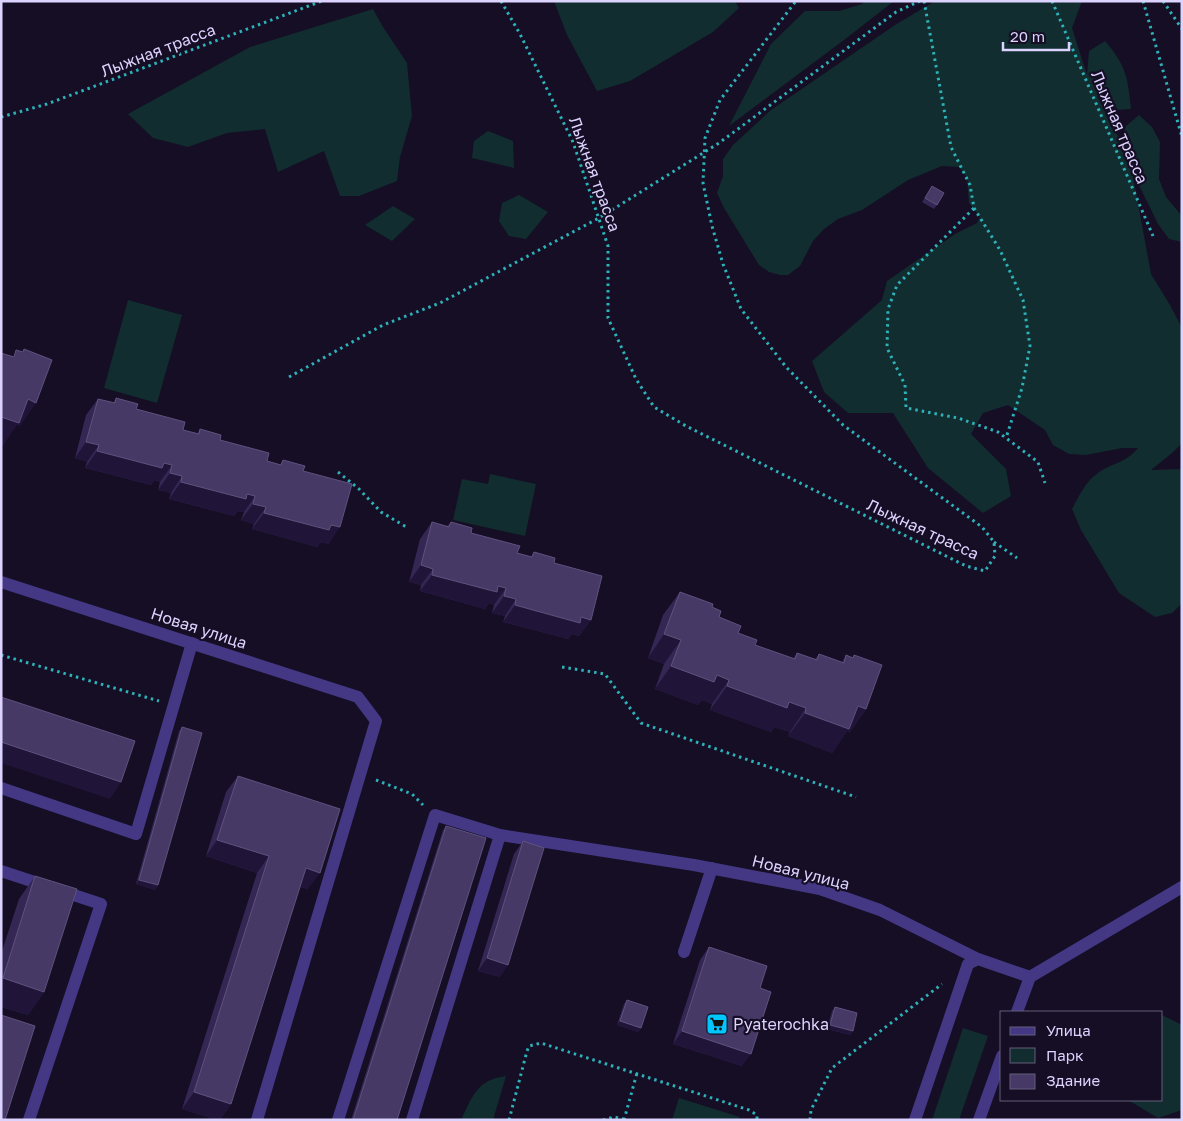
<svg xmlns="http://www.w3.org/2000/svg" width="1183" height="1121" viewBox="0 0 1183 1121" font-family="'Golos Text',sans-serif">
  <style>
    .green { fill: #112d2f }
    .lines { fill: none; stroke-linecap: round; stroke-linejoin: round }
    .path { stroke: #2db2b9; stroke-width: 3; stroke-dasharray: 2.5 4; stroke-linecap: butt }
    .minor { stroke: #443885; stroke-width: 12 }
    .wall { fill: #352754 }
    .shaded-wall { fill: #201539 }
    .building { fill: #473966; stroke: #5e527e }
    .labels { text-anchor: middle; dominant-baseline: central; stroke-width: 4.5; stroke-linejoin: round; paint-order: stroke }
    .street-label { font-size: 16px; fill: #ddd3ff; stroke: #150e25 }
    .poi-label { font-size: 16px; fill: #ddd3ff; stroke: #150e25; text-anchor: start }
  </style>
  <rect width="100%" height="100%" fill="#150e25"/>
  <!-- green -->
  <path class="green" d="M554,1H735L739,8L713,32L630,81L597,91L567,35Z
    M865,1H894L844,40L729,126L771,44L805,11H839L862,4Z
    M935,1H1082L1072,28L1087,75L1089,51L1105,41C1126,65 1128,78 1131,109L1116,110L1097,96L1121,142L1126,126L1139,115L1152,127L1160,142L1159,179L1166,197L1182,216V242L1169,239L1158,224L1132,171L1151,274L1170,305L1182,328V443L1172,453L1151,470L1182,469V603L1172,613L1155,617L1119,593L1081,530L1072,509C1079,496 1085,482 1098,473C1113,462 1125,464 1138,448H1122L1086,455L1069,454L1053,445L1045,430L1008,405L983,413L971,434L1006,469L1011,496L983,513L928,468L893,413H848L824,392L812,361L882,300L887,281L955,234L977,223L980,217L969,203L967,178L959,167L942,166L908,180L862,210L838,219L824,229L813,241L800,266L788,275H780L769,272L759,265L724,208L717,193L723,176V159L733,145L771,110L895,25Z
    M373,9L383,27L407,63L412,116L400,157L397,181L359,196H340L324,151L278,172L265,129L227,133L188,147L153,138L128,114L250,47Z
    M488,131L513,141L514,168L472,158L474,141Z
    M519,195L548,212L526,239L509,236L499,221L502,203Z
    M393,206L415,219L392,241L365,225Z
    M128,300L182,315L157,403L104,388Z
    M490,474L536,484L525,536L453,520L462,479L488,484Z
    M1162,1015L1182,1025V1110L1158,1118L1128,1100H1162Z
    M963,1028L988,1036L959,1120H932Z
    M506,1076L493,1120H461C473,1095 477,1080 506,1076Z
    M679,1098L740,1117L739,1120H672Z"/>
  <g class="lines">
    <!-- path -->
    <path class="path" d="M501,1L520,34L573,142L608,246V318L636,379L654,407L686,426L966,566L985,571L995,556L994,542L982,527L843,425L786,367L741,309L723,264L712,226L703,183L705,138L720,100L796,1
      M924,1L951,147L970,185L974,208L897,285L888,309L887,348L905,385L906,408L958,418L998,432L1038,462L1045,483
      M1052,1L1153,236
      M1143,1L1182,137
      M1163,1L1182,29
      M1,117L47,104L322,1
      M974,208L1000,250L1023,300L1030,346L1022,388L1006,438
      M289,377L383,325L440,303L599,218L719,143L896,12L920,1
      M338,472L359,489L381,512L408,528
      M994,542L1017,558
      M1,655L159,701
      M562,667L605,674L641,723L856,797
      M376,780L412,794L423,805
      M509,1120L527,1051L529,1046L541,1043L749,1110L757,1115V1120
      M603,1120L614,1117L628,1120
      M624,1120L637,1073
      M810,1120L811,1110L832,1068L942,984"/>
    <!-- minor -->
    <path class="minor" d="M1,582L358,697L376,721L257,1120
      M1,788L136,834L192,643
      M1,871L101,904L29,1120
      M684,952L712,868
      M1030,977L1182,887
      M1017,1012L1030,977
      M338,1120L435,815L500,835L694,865L820,889L880,910L978,959
      M412,1120L500,835
      M915,1120L968,964L978,959L1030,977
      M979,1120L1002,1056"/>
  </g>
  <!-- wall -->
  <path class="wall" d="M932,186L937,205L934,209L922,202Z
    M116,398L136,409L183,430L197,434L200,429L220,440L267,461L280,465L283,460L303,471L329,544L321,542L317,547L252,529L254,524L241,520L244,512L238,511L234,516L169,499L171,493L158,490L160,482L154,480L151,485L85,468L87,462L75,458L86,415L98,399L113,403Z
    M432,522L447,526L451,522L471,533L517,553L531,557L534,552L554,563L591,620L579,636L572,634L568,639L503,622L505,616L492,613L494,605L489,603L485,609L420,591L421,585L409,582L420,539Z
    M680,592L712,607L719,617L738,633L755,645L793,659L797,653L815,659L819,654L842,662L846,655L853,658L854,655L866,709L850,732L847,731L832,753L788,736L790,732L774,727L771,732L710,710L712,704L702,700L698,705L655,689L664,664L648,658L663,615Z
    M182,727L158,885L155,890L136,884L179,731Z
    M238,776L308,889L300,887L231,1104L220,1120H217L182,1109L257,873L206,856L226,792Z
    M446,826L397,1120H351L443,830Z
    M523,841L500,977L478,971L514,854Z
    M35,876L44,992L28,1015L1,1007V954L19,899Z
    M709,947L760,988L742,1066L673,1044L700,960Z
    M627,1000L641,1028L638,1032L617,1025L624,1004Z
    M835,1007L853,1031L850,1035L827,1029L832,1011Z"/>
  <!-- shaded-wall -->
  <path class="shaded-wall" d="M28,399L36,403L20,426L17,425L2,447H1V417Z
    M86,442L99,445L87,462L75,458Z
    M97,451L164,463L172,465L160,482L154,480L151,485L85,468Z
    M170,473L182,476L171,493L158,490Z
    M181,482L247,494L255,496L244,512L238,511L234,516L169,499Z
    M253,504L266,507L254,524L241,520Z
    M264,513L331,525L340,527L329,544L321,542L317,547L252,529Z
    M421,565L433,569L421,585L409,582Z
    M432,575L498,586L506,588L494,605L489,603L485,609L420,591Z
    M504,596L516,599L505,616L492,613Z
    M515,605L581,617L591,620L579,636L572,634L568,639L503,622Z
    M664,634L681,640L664,664L648,658Z
    M671,666L717,675L729,680L712,704L702,700L698,705L655,689Z
    M727,686L789,702L806,708L790,732L774,727L771,732L710,710Z
    M858,706L866,709L850,732L847,731L832,753L788,736L805,713Z
    M1,742L121,782L110,799L1,763Z
    M217,840L269,856L257,873L206,856Z
    M306,868L320,873L308,889L294,885Z
    M139,880L158,885L155,890L136,884Z
    M487,958L508,965L500,977L478,971Z
    M3,978L44,992L28,1015L1,1007V980Z
    M620,1021L641,1028L638,1032L617,1025Z
    M830,1025L853,1031L850,1035L827,1029Z
    M682,1031L751,1054L742,1066L673,1044Z
    M194,1092L231,1104L220,1120H217L182,1109Z"/>
  <!-- building -->
  <path class="building" d="M932,186L944,193L937,205L925,198Z
    M24,349L52,360L36,403L28,399L19,423L1,417V353L14,357L16,350L23,352Z
    M116,398L138,404L136,409L185,422L183,430L199,434L200,429L221,435L220,440L269,453L267,461L281,465L283,460L305,466L303,471L352,484L340,527L331,525L329,530L264,513L266,507L253,504L255,496L247,494L246,499L181,482L182,476L170,473L172,465L164,463L162,468L97,451L99,445L86,442L98,399L115,403Z
    M432,522L449,527L451,522L472,528L471,533L520,546L517,553L532,557L534,552L555,558L554,563L602,576L591,620L581,617L580,623L515,605L516,599L504,596L506,588L498,586L497,592L432,575L433,569L421,565Z
    M680,592L713,604L712,607L721,611L719,617L741,626L738,633L757,640L755,645L795,659L797,653L817,660L819,654L844,663L846,655L853,658L854,655L882,665L866,709L858,706L849,729L805,713L806,708L789,702L787,708L727,686L729,680L717,675L714,682L671,666L681,640L664,634Z
    M1,697L135,741L121,782L1,742Z
    M182,727L202,733L158,885L139,880Z
    M238,776L340,809L320,873L306,868L231,1104L194,1092L269,856L217,840Z
    M446,826L486,838L397,1120H353Z
    M523,841L544,848L508,965L487,958Z
    M35,876L77,889L44,992L3,978Z
    M709,947L767,966L760,988L771,992L751,1054L682,1031Z
    M627,1000L648,1007L641,1028L620,1021Z
    M835,1007L857,1013L853,1031L830,1025Z
    M1,1015L35,1026L5,1120H1Z"/>
  <!-- icons -->
  <defs>
    <g id="supermarket-square" transform="scale(1.125)"><rect x="-9" y="-9" width="18" height="18" rx="4" fill="#00c7fe" stroke="#150e25"/><path d="M-6-5.5h2.5l.6 2H6L4.5 2H-2.5L-4.4-4H-6ZM-1.5 3.2a1.3 1.3 0 1 0 .1 0ZM3 3.2a1.3 1.3 0 1 0 .1 0Z" fill="#111"/></g>
  </defs>
  <g fill-rule="evenodd">
    <use href="#supermarket-square" x="717" y="1024"/>
  </g>
  <g class="labels">
    <!-- street labels -->
    <g class="street-label">
      <text transform="translate(158 50) rotate(-21)">Лыжная трасса</text>
      <text transform="translate(1120 127) rotate(67)">Лыжная трасса</text>
      <text transform="translate(595 174) rotate(70)">Лыжная трасса</text>
      <text transform="translate(923 529) rotate(25)">Лыжная трасса</text>
      <text transform="translate(199 628) rotate(18)">Новая улица</text>
      <text transform="translate(801 872) rotate(14)">Новая улица</text>
    </g>
    <!-- poi labels -->
    <g class="poi-label">
      <text x="733" y="1024">Pyaterochka</text>
    </g>
  </g>
  <!-- border -->
  <rect width="1183" height="1121" fill="none" stroke="#ddd3ff" stroke-width="5"/>
  <!-- legend -->
  <rect x="1000" y="1011" width="162" height="90" fill="#150e25" stroke="#655d7c"/>
  <rect x="1010" y="1027" width="25" height="8" fill="#443885" stroke="#655d7c"/>
  <text x="1046" y="1036" font-size="15" fill="#ddd3ff">Улица</text>
  <rect x="1010" y="1048" width="25" height="15" fill="#112d2f" stroke="#655d7c"/>
  <text x="1046" y="1061" font-size="15" fill="#ddd3ff">Парк</text>
  <rect x="1010" y="1074" width="25" height="15" fill="#473966" stroke="#655d7c"/>
  <text x="1046" y="1086" font-size="15" fill="#ddd3ff">Здание</text>
  <!-- scale -->
  <path d="M1003 42v8h66v-8" fill="none" stroke="#ddd3ff" stroke-width="2.5"/>
  <text x="1010" y="42" font-size="15" fill="#ddd3ff" stroke="#150e25" stroke-width="4" paint-order="stroke">20 m</text>
</svg>
